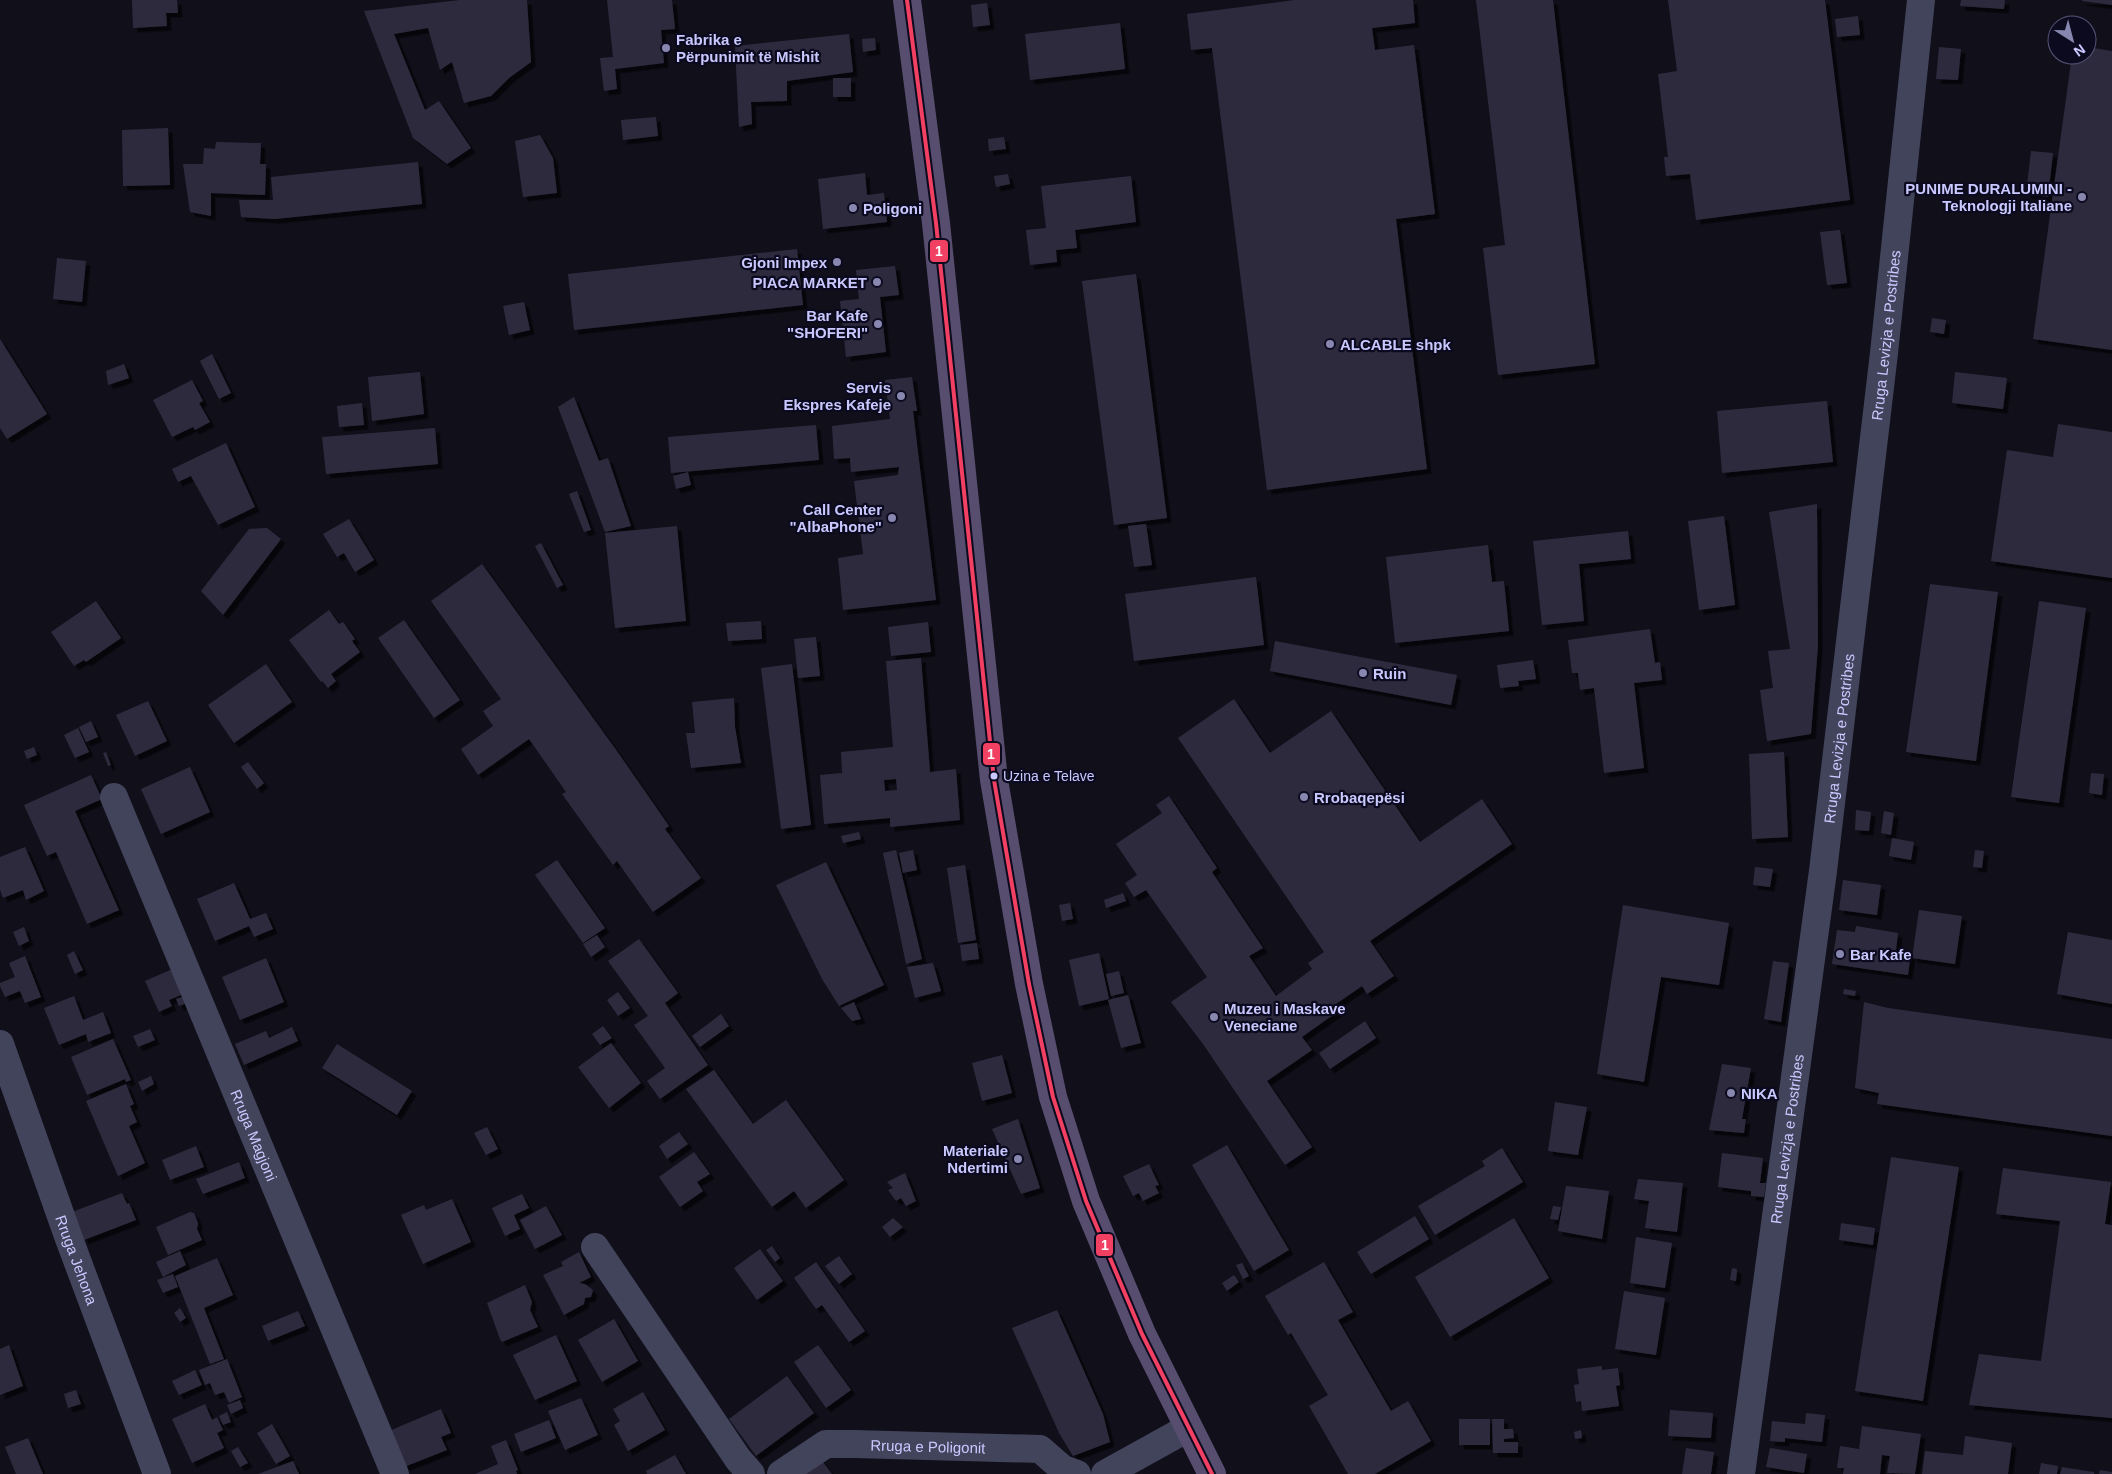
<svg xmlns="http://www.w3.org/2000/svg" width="2112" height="1474" viewBox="0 0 2112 1474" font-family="Arial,sans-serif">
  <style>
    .building { fill: #2d2b3e; fill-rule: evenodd; filter: url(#shadow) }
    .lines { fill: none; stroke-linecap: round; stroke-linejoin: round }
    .minor { stroke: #42445c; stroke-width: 28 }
    .major { stroke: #574d6e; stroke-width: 28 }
    .bus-1-casing { stroke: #0c0a1f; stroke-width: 8 }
    .bus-1 { stroke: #f24062; stroke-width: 4 }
    .poi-dot { fill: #8887af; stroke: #0c0a1f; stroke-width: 2 }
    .bus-dot { fill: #c9c8ff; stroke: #0c0a1f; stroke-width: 2 }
    .labels { text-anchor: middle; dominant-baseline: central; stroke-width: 4.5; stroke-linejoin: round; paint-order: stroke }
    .bus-label { font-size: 14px; fill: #c9c8ff; stroke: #0c0a1f; text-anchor: start }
    .poi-label { font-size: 15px; font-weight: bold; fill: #c9c8ff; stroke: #0c0a1f; text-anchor: start }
    .street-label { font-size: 15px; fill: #c9c8ff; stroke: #0c0a1f }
    .line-badge { stroke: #0c0a1f; stroke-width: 2 }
    .badge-label { font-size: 14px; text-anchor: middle; font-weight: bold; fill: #fff }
  </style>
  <defs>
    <filter id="shadow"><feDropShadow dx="4.5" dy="4.5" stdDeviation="0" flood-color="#0009"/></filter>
  </defs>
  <rect width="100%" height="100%" fill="#100f1a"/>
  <!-- building -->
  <path class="building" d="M132,0H177L178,13H166L167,26L133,28Z
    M460,0H527L531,62L509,78L491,96L464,103L452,62L440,70L428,28L394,34L425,110L439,101L471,148L447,164L413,138L364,11Z
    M607,0H672L675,29L661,30L664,63L615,69L617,89L604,91L600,58L613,57Z
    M1295,0H1413L1415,23L1372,28L1375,50L1414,45L1435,214L1396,219L1427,469L1267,490L1212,48L1191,50L1187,14Z
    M1476,0H1553L1595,364L1498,375L1483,248L1505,245Z
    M1668,0H1825L1850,200L1696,220L1690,174L1666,176L1664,157H1668L1658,74L1677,71Z
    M1961,0H2005L2004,9L1960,6Z
    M2082,0H2112V5L2082,1Z
    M987,3L990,25L973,27L971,5Z
    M1858,16L1860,35L1837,37L1835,19Z
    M1120,23L1125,69L1030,80L1025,34Z
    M849,34L853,72L787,81V101L751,102L752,124L739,127L735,46Z
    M875,38L876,50L863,52L862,39Z
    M1939,47L1961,49L1958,80L1936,79Z
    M2087,47L2112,51V350L2033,339L2072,55H2087Z
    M833,78H851V97H833Z
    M656,117L658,136L623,140L621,120Z
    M168,128L170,185L123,186L122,130Z
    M540,135L553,158L557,193L523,197L515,141Z
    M1004,137L1006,149L989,151L988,139Z
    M216,142L261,143L260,164H266L265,195L211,193V216L190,212L183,164H203L204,148L215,149Z
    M2031,151L2053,153L2048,197L2026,194Z
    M418,162L422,204L275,219L241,217L239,200H273L271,177Z
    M865,173L867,195L884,193L887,222L823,229L818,179Z
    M1008,174L1010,184L996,187L994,176Z
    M1131,176L1136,222L1075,230L1077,248L1056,250L1057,262L1030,265L1026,230L1046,228L1041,186Z
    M1840,230L1847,283L1827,285L1820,232Z
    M797,249L803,305L574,330L568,274Z
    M57,258L86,261L82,302L53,299Z
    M895,266L899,295L880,297L886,352L846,357L840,301L859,299L856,270Z
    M1136,274L1167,518L1114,525L1082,281Z
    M524,302L530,330L509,335L503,306Z
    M1932,318L1946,320L1944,334L1930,332Z
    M0,339L47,414L7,439L0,428Z
    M212,354L231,393L219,399L200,361Z
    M124,364L129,378L108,385L106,371Z
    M420,372L424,414L372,421L368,377Z
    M1955,372L2007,378L2003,409L1952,403Z
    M912,377L917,411H913L936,600L843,610L838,558L863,554L854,481L898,475L899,467L851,472L850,458L834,459L832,426L890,419L885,380Z
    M192,380L203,401L199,403L210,422L195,430L193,427L172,437L153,400Z
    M574,397L599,461L608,458L631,526L605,532L558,407Z
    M1827,401L1833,462L1722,473L1717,411Z
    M362,403L364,425L339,427L337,406Z
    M2058,424L2112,432V578L1991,561L2007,450L2053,457Z
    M816,425L819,460L671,473L668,437Z
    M435,428L438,464L326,474L322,437Z
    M226,443L255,507L218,525L191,476L178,482L172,469Z
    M688,472L691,485L676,489L673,476Z
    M577,491L591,530L584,532L569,494Z
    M1817,504L1818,646L1811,734L1767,741L1760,690L1773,688L1768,651L1790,649L1769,512Z
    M1724,516L1735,605L1699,610L1688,521Z
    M349,519L374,560L355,572L344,553L337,557L323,534Z
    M1146,524L1152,565L1134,567L1128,526Z
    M677,526L686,621L615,628L605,533Z
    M267,528L281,539L223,615L201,591L249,529Z
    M1628,531L1631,559L1579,564L1584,621L1542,625L1533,541Z
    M541,543L563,585L557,588L535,546Z
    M1488,545L1492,582L1504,581L1509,631L1395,643L1386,557Z
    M482,564L619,754L669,826L665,829L701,878L653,912L617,861L613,865L562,794L566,792L529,739L478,775L461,749L493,726L483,711L501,699L431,601Z
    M1256,577L1264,645L1134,661L1125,594Z
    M1930,584L1998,592L1976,761L1906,752Z
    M96,601L121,638L86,662L84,660L74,666L51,632Z
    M2039,601L2086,608L2059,803L2011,797Z
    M329,610L339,624L343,622L355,639L352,641L360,652L331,674L336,681L328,688L322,681L321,682L289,640Z
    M404,620L460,700L434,718L378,638Z
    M761,621L762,639L728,641L726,623Z
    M928,622L931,652L891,656L888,627Z
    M1650,629L1655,663L1660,662L1662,680L1634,683L1644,768L1604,773L1594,688L1580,690L1578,673H1572L1568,640Z
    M816,637L820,676L798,678L794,639Z
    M1275,641L1457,675L1451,705L1270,671Z
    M921,658L930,772L956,769L960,820L890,827V818L824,824L820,775L842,773L841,752L893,747L886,661ZM896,779L897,790L885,791L884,780Z
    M1533,660L1536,679L1518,681L1519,686L1500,688L1497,665Z
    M266,664L292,702L234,743L208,705Z
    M792,664L811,825L781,829L761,668Z
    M734,698L735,727L741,763L691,768L686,733H695L692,702Z
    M1234,699L1270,753L1331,711L1420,842L1482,799L1512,844L1370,941L1394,976L1367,994L1362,986L1336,1004L1340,1010L1302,1037L1312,1050L1267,1081L1312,1147L1285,1165L1203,1044L1171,1002L1207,977L1146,890L1134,897L1125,883L1137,875L1116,844L1162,813L1156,805L1169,796L1217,868L1212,872L1263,948L1249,956L1276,996L1312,969L1308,963L1324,952L1178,738Z
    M148,701L167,741L135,756L116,715Z
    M91,721L98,737L86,742L79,727Z
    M78,728L89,752L75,758L64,735Z
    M34,747L37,755L27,759L24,751Z
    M106,752L111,765L108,766L103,753Z
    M1784,752L1788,837L1752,839L1749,754Z
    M248,762L264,783L257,789L241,767Z
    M190,767L210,812L161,834L141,789Z
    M2091,773L2104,774L2102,795L2089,793Z
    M91,775L102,799L75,811L119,910L87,924L56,852L47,856L24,805Z
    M1856,810L1871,812L1869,831L1855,830Z
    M1884,811L1894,813L1891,835L1881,833Z
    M859,832L861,839L843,843L841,836Z
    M1892,838L1914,842L1911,860L1889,856Z
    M25,847L44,891L26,900L23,890L3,898L0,890V857Z
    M896,850L922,959L906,964L883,853Z
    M913,850L917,870L903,873L899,853Z
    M1975,850L1984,851L1982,868L1973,867Z
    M557,860L605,928L583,943L535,875Z
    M826,862L884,985L839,1006L822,979L776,885Z
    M965,865L976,940L958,943L947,868Z
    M1755,867L1773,869L1770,887L1753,885Z
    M1843,880L1881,885L1877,915L1839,910Z
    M234,883L250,919L266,913L273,929L254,937L249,926L215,941L197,899Z
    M1123,893L1126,901L1106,908L1104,900Z
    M1070,903L1073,919L1062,921L1059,905Z
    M1623,905L1729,923L1719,985L1661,977L1644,1082L1597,1074Z
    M1919,910L1962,916L1955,964L1912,958Z
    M1856,926L1898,933L1896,950L1911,952L1908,975L1832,964L1837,930L1855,932Z
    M24,927L29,941L19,946L13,932Z
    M2068,932L2112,940V1004L2057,994Z
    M597,935L605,947L591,957L583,944Z
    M639,939L678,993L665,1003L708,1065L660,1099L647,1081L665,1068L634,1025L648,1016L608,961Z
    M977,943L979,959L962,961L960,945Z
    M74,951L83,970L75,974L67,955Z
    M1099,953L1109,999L1079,1006L1069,960Z
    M25,956L41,997L25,1003L20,991L5,997L0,986V983L15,977L9,963Z
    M266,958L284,1002L240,1020L222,977Z
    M1773,961L1789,963L1781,1022L1764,1019Z
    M933,963L941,991L915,998L907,967Z
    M177,967L188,992L169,1000L172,1006L159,1012L145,981Z
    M1119,971L1124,993L1111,996L1106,974Z
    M1844,989L1856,991L1855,996L1843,994Z
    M618,992L630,1008L618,1016L607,1000Z
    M191,994L193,1001L179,1006L176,999Z
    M1128,995L1141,1043L1121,1048L1108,1000Z
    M74,996L83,1020L103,1012L111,1033L88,1042L86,1034L59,1045L44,1008Z
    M854,1002L861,1019L852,1021L841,1008Z
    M1864,1002L1888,1008L2112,1039V1136L1877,1104L1879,1093L1855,1088Z
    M721,1014L729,1026L700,1047L692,1036Z
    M1365,1021L1376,1038L1330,1069L1319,1053Z
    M603,1026L612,1038L600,1045L592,1034Z
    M292,1027L298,1041L244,1065L235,1044L266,1031L269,1038Z
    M150,1029L155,1040L138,1047L133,1036Z
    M113,1039L131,1080L126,1082L125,1079L87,1095L71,1057Z
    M611,1043L641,1083L609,1108L578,1067Z
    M337,1044L412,1091L397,1115L322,1068Z
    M1002,1055L1012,1093L982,1101L972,1063Z
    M1722,1064L1751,1068L1742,1119H1746L1744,1133L1709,1130Z
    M714,1070L753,1124L786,1100L844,1180L806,1208L794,1191L772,1207L686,1089Z
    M151,1076L154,1084L142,1091L138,1082Z
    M126,1084L134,1104L130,1106L137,1122L129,1126L145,1163L118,1176L86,1101Z
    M1555,1102L1587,1107L1578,1155L1548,1151Z
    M1018,1119L1040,1188L1021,1194L992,1129Z
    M487,1127L498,1149L486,1155L474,1133Z
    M679,1132L688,1144L667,1159L659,1146Z
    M1227,1145L1289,1250L1254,1271L1192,1165Z
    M196,1146L204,1167L170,1180L162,1160Z
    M1502,1148L1523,1182L1435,1235L1418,1206L1485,1166L1482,1161Z
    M694,1152L710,1174L697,1182L703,1191L680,1207L659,1177Z
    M1722,1153L1763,1158L1760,1183H1766L1764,1197L1751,1196V1191L1718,1187Z
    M1891,1157L1959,1167L1923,1401L1855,1391Z
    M239,1162L245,1178L203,1194L196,1179Z
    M1149,1164L1159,1185L1155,1186L1159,1193L1143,1201L1139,1193L1133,1196L1123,1176Z
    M2003,1168L2111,1182L2105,1224L2112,1225V1418L1969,1405L1979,1354L2041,1361L2060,1221L1996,1214Z
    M905,1173L916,1201L906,1206L901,1198L896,1201L888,1190L893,1188L887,1182Z
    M1638,1179L1683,1183L1677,1232L1645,1228L1649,1201L1634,1199Z
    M1566,1186L1609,1191L1602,1239L1558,1231Z
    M122,1193L127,1204L129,1203L136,1220L84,1240L72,1212Z
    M522,1194L529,1208L514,1215L520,1229L505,1236L492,1208Z
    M452,1199L471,1242L423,1264L401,1215L424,1205L426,1210Z
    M546,1206L562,1235L535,1249L520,1220Z
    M1553,1206L1561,1207L1558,1220L1550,1219Z
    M190,1212L194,1213L198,1223L197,1229L202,1240L168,1255L156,1227Z
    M1415,1216L1429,1239L1371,1274L1357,1252Z
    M893,1218L903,1227L890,1237L882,1227Z
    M1514,1218L1549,1278L1450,1337L1415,1277Z
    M1841,1223L1875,1228L1873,1245L1839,1240Z
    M1636,1237L1672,1243L1665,1288L1630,1283Z
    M772,1246L780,1258L775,1262L766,1250Z
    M760,1249L783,1281L757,1300L734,1268Z
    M180,1251L186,1265L163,1277L156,1262Z
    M579,1252L591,1277L579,1283L585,1284L593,1290L591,1297L585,1298L584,1304L564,1315L543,1275L563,1266L561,1262Z
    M839,1256L852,1274L839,1284L825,1266Z
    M217,1258L233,1295L204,1308L224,1359L210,1364L175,1276Z
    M816,1262L865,1331L849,1342L822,1305L816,1309L794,1278Z
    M1324,1262L1353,1312L1338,1320L1391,1411L1408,1401L1431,1441L1375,1474H1348L1309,1406L1328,1395L1291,1333L1288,1335L1265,1296Z
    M1242,1263L1249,1276L1243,1279L1236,1265Z
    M1732,1268L1737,1269L1736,1281L1730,1280Z
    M173,1274L178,1287L163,1293L157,1280Z
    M1234,1275L1239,1282L1227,1291L1222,1283Z
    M525,1285L532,1302L530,1310L538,1327L502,1342L500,1339L487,1303Z
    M1624,1291L1665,1298L1656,1355L1615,1349Z
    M180,1308L186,1318L180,1322L174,1313Z
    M1057,1310L1103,1414L1110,1442L1073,1456L1059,1433L1012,1328Z
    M298,1311L305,1326L268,1341L262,1326Z
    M614,1319L638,1361L602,1382L578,1340Z
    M556,1335L577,1381L535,1400L513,1355Z
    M9,1345L23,1386L0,1395V1349Z
    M818,1345L851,1390L826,1408L794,1362Z
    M227,1359L242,1397L229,1403L224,1392L215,1395L210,1383L205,1385L199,1370Z
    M1602,1366V1370L1618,1368L1620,1385L1616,1386L1619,1406L1582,1411L1581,1401L1576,1402L1574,1385L1579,1384L1577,1369Z
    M195,1370L202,1385L179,1395L172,1381Z
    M787,1376L814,1413L756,1456L729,1419Z
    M76,1390L81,1404L68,1408L64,1394Z
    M643,1392L665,1430L628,1451L614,1425L620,1421L613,1409Z
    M581,1398L598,1435L565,1450L548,1411Z
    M240,1400L243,1408L231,1414L227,1405Z
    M205,1404L212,1420L217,1417L223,1430L217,1433L224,1448L192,1463L172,1419Z
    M441,1409L451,1433L441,1437L447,1450L404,1467L389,1431Z
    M1670,1410L1713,1413L1711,1438L1668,1436Z
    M227,1412L231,1422L223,1425L219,1416Z
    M1806,1413L1825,1415L1822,1442L1785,1438V1442L1770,1441L1772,1421L1805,1424Z
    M1459,1419H1490V1445H1459Z
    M1492,1419H1504V1429H1513L1514,1438L1504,1439V1442H1518V1453H1493Z
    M549,1420L556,1438L521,1452L514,1434Z
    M272,1424L290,1456L276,1464L257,1433Z
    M1862,1426L1921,1434L1915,1474L1887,1473L1890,1456L1882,1455L1880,1474H1843L1844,1468H1837L1840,1446L1859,1449Z
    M1581,1430L1582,1438L1575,1439L1574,1432Z
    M1965,1436L2012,1443L2008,1474H1922L1925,1451L1963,1455Z
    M28,1438L43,1474H16L5,1447Z
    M506,1440L518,1470L516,1471L517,1474H475L498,1464L491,1446Z
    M238,1447L248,1463L240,1467L231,1451Z
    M1686,1448L1714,1452L1711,1474H1682Z
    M1770,1448L1807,1454L1804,1473L1766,1467Z
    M675,1455L686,1474H647L646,1471Z
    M820,1458L832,1474H797Z
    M293,1461L299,1474H258Z
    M2041,1463L2058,1466L2057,1474H2039Z
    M2062,1467L2094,1472V1474H2060Z
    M2100,1470L2112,1472V1474H2099Z"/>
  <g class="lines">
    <!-- minor -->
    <g class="minor">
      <path id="s1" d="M114,797L395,1474"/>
      <path id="s2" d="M0,1044L68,1236L157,1474"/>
      <path d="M595,1247L738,1459L751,1474"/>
      <path id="s3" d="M781,1474L826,1444H854L1040,1449L1063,1469L1077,1474"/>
      <path d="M1105,1474L1188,1428"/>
      <path id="s4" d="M1741,1474L1823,871L1884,353L1921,0"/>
    </g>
    <!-- major -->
    <path class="major" d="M907,0L936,223L994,780L1029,984L1053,1097L1086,1201L1142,1334L1212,1474"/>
    <!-- bus-1 casing -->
    <g class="bus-1-casing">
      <path id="bus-1" d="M907,0L936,223L994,780L1029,984L1053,1097L1086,1201L1142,1334L1212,1474"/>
    </g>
    <!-- bus-1 -->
    <use href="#bus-1" class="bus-1"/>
  </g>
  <!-- markers -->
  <g class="poi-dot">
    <circle cx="666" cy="48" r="5"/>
    <circle cx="2082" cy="197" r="5"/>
    <circle cx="853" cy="208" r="5"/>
    <circle cx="837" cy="262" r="5"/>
    <circle cx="877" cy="282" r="5"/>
    <circle cx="878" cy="324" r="5"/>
    <circle cx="1330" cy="344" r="5"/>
    <circle cx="901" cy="396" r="5"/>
    <circle cx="892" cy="518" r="5"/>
    <circle cx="1363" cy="673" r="5"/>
    <circle cx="1304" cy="797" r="5"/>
    <circle cx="1840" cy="954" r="5"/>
    <circle cx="1214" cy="1017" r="5"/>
    <circle cx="1731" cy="1093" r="5"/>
    <circle cx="1018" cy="1159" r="5"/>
  </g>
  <circle class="bus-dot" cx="994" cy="776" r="4.5"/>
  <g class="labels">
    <!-- bus labels -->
    <g class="bus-label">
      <text x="1003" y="776">Uzina e Telave</text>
    </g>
    <!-- poi labels -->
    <g class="poi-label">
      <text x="676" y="39">Fabrika e<tspan x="676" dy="17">Përpunimit të Mishit</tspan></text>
      <text x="2072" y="188" text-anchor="end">PUNIME DURALUMINI -<tspan x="2072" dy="17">Teknologji Italiane</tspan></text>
      <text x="863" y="208">Poligoni</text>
      <text x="827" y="262" text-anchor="end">Gjoni Impex</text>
      <text x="867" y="282" text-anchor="end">PIACA MARKET</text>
      <text x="868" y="315" text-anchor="end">Bar Kafe<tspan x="868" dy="17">"SHOFERI"</tspan></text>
      <text x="1340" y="344">ALCABLE shpk</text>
      <text x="891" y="387" text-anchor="end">Servis<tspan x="891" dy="17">Ekspres Kafeje</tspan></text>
      <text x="882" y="509" text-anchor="end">Call Center<tspan x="882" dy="17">"AlbaPhone"</tspan></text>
      <text x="1373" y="673">Ruin</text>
      <text x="1314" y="797">Rrobaqepësi</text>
      <text x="1850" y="954">Bar Kafe</text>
      <text x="1224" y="1008">Muzeu i Maskave<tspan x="1224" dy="17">Veneciane</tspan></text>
      <text x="1741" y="1093">NIKA</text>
      <text x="1008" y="1150" text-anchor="end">Materiale<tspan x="1008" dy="17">Ndertimi</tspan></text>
    </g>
    <!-- street labels -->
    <g class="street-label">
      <text stroke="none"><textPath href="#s4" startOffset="1148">Rruga Levizja e Postribes</textPath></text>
      <text stroke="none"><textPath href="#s4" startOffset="742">Rruga Levizja e Postribes</textPath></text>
      <text stroke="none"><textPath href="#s1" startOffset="366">Rruga Magjoni</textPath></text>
      <text stroke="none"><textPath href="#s4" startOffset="338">Rruga Levizja e Postribes</textPath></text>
      <text stroke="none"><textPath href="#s2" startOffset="229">Rruga Jehona</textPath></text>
      <text stroke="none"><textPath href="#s3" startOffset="156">Rruga e Poligonit</textPath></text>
    </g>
  </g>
  <g class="line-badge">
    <rect x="929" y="239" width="20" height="24" rx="5" fill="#f24062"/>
    <rect x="982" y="742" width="19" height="24" rx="5" fill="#f24062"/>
    <rect x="1095" y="1233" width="19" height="24" rx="5" fill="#f24062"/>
  </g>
  <g class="badge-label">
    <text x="939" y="256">1</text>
    <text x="991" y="759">1</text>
    <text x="1105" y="1250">1</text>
  </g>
  <!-- north arrow -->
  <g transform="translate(2072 40) rotate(144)"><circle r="24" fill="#0c0a1f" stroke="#585679"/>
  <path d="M0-4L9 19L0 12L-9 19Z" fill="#8887af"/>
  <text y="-8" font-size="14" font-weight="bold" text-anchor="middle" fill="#c9c8ff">N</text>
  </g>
</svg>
